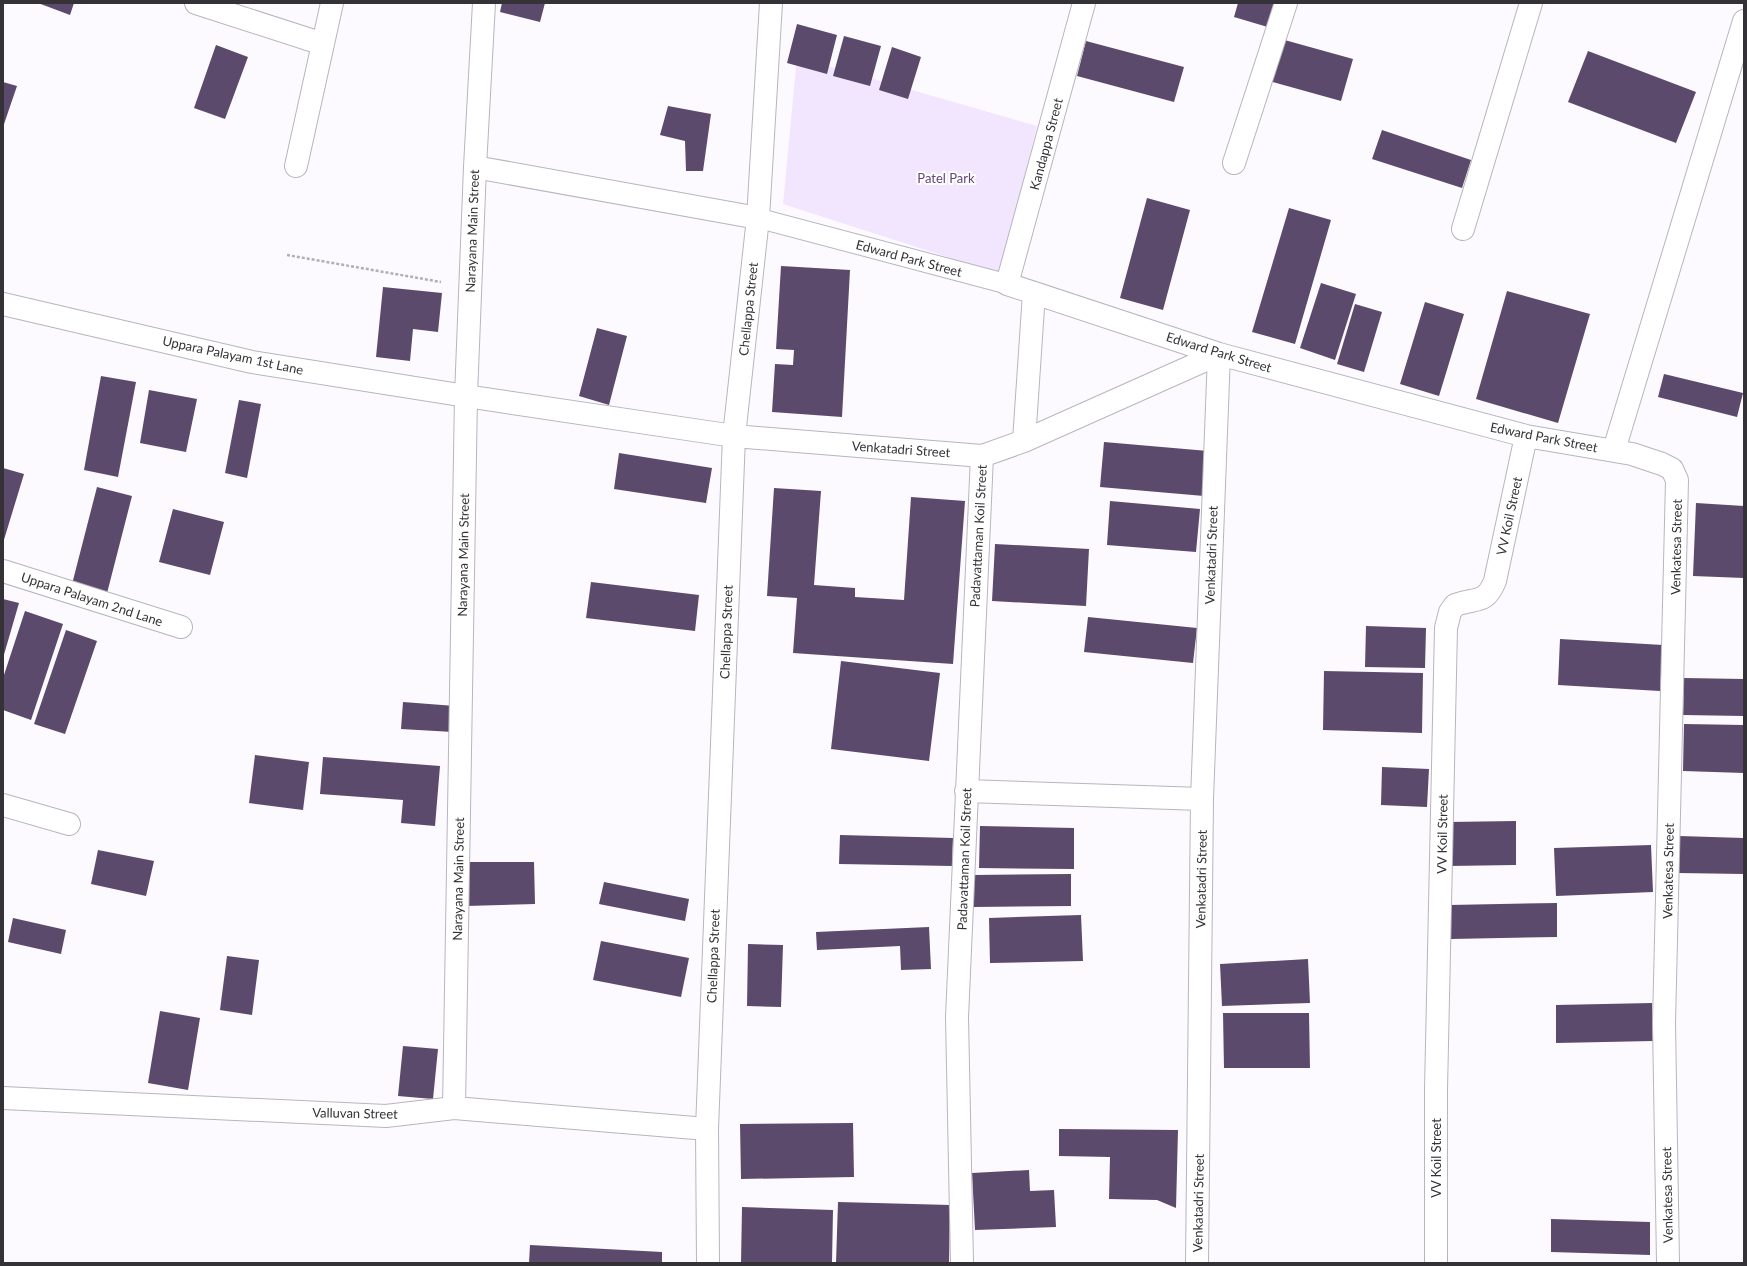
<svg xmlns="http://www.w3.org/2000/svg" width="1747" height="1266" viewBox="0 0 1747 1266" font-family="Lato,sans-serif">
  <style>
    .green { fill: #f2e6fe }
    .building { fill: #5b4a6b }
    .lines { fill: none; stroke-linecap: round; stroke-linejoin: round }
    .lane-casing { stroke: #b9b4bf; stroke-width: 21 }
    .street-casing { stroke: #b9b4bf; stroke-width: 24 }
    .path { stroke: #b1afb4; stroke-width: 2.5; stroke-dasharray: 3 2; stroke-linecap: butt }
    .lane { stroke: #fff; stroke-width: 19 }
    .street { stroke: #fff; stroke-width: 22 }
    .labels { text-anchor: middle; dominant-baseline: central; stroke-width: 4; stroke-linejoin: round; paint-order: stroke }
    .street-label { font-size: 13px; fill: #343236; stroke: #fff }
    .park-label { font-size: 13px; fill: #614578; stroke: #fff }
  </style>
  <rect width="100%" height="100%" fill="#fcfaff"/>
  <!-- green -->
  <path class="green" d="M797,57L1037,126L1000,274L783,204Z"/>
  <!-- building -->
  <path class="building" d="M38,3H74L70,15Z
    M502,3H545L540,22L500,12Z
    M1238,3H1279L1271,28L1234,17Z
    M797,24L837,35L827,74L787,63Z
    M844,36L881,46L870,86L833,76Z
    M1281,39L1353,59L1341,101L1269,81Z
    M1086,41L1184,67L1174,102L1077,76Z
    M216,45L248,57L225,119L194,108Z
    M892,47L921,57L908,99L879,90Z
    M1588,51L1696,92L1676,143L1568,102Z
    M3,82L17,86L3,127Z
    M668,106L711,114L703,171H686L685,141L660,135Z
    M1382,130L1471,160L1462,188L1372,159Z
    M1147,198L1190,210L1163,310L1120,298Z
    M1289,208L1331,220L1295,344L1252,332Z
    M781,266L850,270L842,417L772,412L775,364L793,365L794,350L776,349Z
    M1321,283L1356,294L1335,360L1300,348Z
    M383,287L442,293L438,332L413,329L410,361L376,357Z
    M1507,291L1590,314L1558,423L1476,399Z
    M1425,302L1464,314L1439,396L1400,384Z
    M1355,304L1382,312L1364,372L1337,364Z
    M597,328L627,336L609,405L579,396Z
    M1664,374L1743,393L1737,417L1658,397Z
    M101,376L136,382L118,477L84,470Z
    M149,390L197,399L186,452L140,443Z
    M239,400L261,404L247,478L225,473Z
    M1104,442L1208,451L1204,496L1100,487Z
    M619,453L712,468L706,503L614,489Z
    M3,468L24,474L3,543Z
    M97,487L132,496L105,601L70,592Z
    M774,488L821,491L814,585L855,588V597L904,600L911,497L965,501L953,664L793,653L797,598L767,596Z
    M1110,501L1200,509L1196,552L1107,545Z
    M1696,503L1744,506V578L1693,576Z
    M173,509L224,522L210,575L159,562Z
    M995,544L1089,549L1086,606L992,601Z
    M591,582L699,595L695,631L586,618Z
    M3,599L19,603L3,658Z
    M25,611L63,624L31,720L3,710V678Z
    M1088,617L1197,628L1193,663L1084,652Z
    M1366,626L1426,628L1425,668L1365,667Z
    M66,630L97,641L65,734L34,724Z
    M1560,639L1663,645L1660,691L1558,685Z
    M841,661L940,673L929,761L831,749Z
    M1324,671L1423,673L1422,733L1323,730Z
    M1684,678L1744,679V716L1683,715Z
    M403,702L455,706L453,732L401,729Z
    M1684,724L1744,725V773L1683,771Z
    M255,755L309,762L303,810L249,803Z
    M323,757L440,766L435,826L401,823L403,800L320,794Z
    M1382,767L1429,769L1427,807L1381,805Z
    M1516,821V865L1448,866V822Z
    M980,826L1074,828V869L979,868Z
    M840,835L953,838L952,866L839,864Z
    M1679,836L1744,838V874L1678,873Z
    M1651,845L1653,892L1556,896L1554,848Z
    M98,850L154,861L146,896L91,884Z
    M465,862H534L535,904L466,906Z
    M1071,874V906L973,907V875Z
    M604,882L689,899L685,921L599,904Z
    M1557,903V937L1451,939L1449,905Z
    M1081,915L1083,961L990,963L989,918Z
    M13,918L66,930L61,954L8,942Z
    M929,927L931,969L901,970L900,946L817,950L816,932Z
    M601,941L689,958L681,997L593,980Z
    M748,944L783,945L781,1007L747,1006Z
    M227,956L259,960L252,1015L220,1010Z
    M1308,959L1310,1003L1222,1006L1220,964Z
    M1652,1003L1653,1041L1556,1043V1005Z
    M160,1011L200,1018L188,1090L148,1083Z
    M1223,1013H1309L1310,1068H1224Z
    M403,1046L438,1049L433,1099L398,1096Z
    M853,1123L854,1177L741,1179L740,1124Z
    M1059,1129L1178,1130L1176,1208L1157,1200L1109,1199L1110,1157L1059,1156Z
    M1029,1170L1030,1191L1054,1190L1056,1227L975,1230L972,1173Z
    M838,1202L950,1205L949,1263H836Z
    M742,1207L833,1210L832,1263H741Z
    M1551,1219L1650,1222V1255L1551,1252Z
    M530,1245L662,1252V1263H529Z"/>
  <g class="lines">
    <!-- lane casing -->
    <g class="lane-casing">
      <path id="lane" d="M758,218L1007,284"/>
    </g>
    <!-- street casing -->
    <g class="street-casing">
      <path id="street" d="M196,3L323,44
        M1084,3L1007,284L1219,354L1526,436L1632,454L1662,464L1672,469L1677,480L1664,1023L1668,1263
        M1234,163L1286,3
        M296,166L332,3
        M475,167L758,218
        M1463,229L1531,3
        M3,304L252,362L466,396L734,436L982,456L1024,441L1219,354L1202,799L1197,1263
        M1024,441L1034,293
        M1614,450L1744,21
        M3,571L181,627
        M966,791L1202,799
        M3,805L69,824
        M3,1098L386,1116L454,1108L707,1129
        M454,1108L466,396L475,167L484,3
        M708,1263L707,1129L734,436L758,218L771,3
        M962,1263L957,1017L982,456
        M1436,1263V1090L1446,628L1450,612L1455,605C1477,597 1485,605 1495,581L1526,436"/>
    </g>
    <!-- path -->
    <path class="path" d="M287,255L441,282"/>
    <!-- lane -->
    <use href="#lane" class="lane"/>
    <!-- street -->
    <use href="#street" class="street"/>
  </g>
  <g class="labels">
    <!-- street labels -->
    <g class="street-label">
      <text transform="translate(1046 144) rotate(-75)">Kandappa Street</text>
      <text transform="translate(472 231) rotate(-88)">Narayana Main Street</text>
      <text transform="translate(909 258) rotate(15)">Edward Park Street</text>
      <text transform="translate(748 309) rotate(-84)">Chellappa Street</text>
      <text transform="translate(1219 352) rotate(17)">Edward Park Street</text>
      <text transform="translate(233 355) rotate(12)">Uppara Palayam 1st Lane</text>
      <text transform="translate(1544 437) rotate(11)">Edward Park Street</text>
      <text transform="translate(901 449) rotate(4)">Venkatadri Street</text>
      <text transform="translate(1509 516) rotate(-78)">VV Koil Street</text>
      <text transform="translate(978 536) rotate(-87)">Padavattaman Koil Street</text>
      <text transform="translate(1676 547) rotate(-89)">Venkatesa Street</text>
      <text transform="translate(463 555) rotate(-89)">Narayana Main Street</text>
      <text transform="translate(1211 555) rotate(-88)">Venkatadri Street</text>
      <text transform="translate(92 599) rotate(18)">Uppara Palayam 2nd Lane</text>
      <text transform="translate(726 632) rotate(-88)">Chellappa Street</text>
      <text transform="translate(1442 834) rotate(-89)">VV Koil Street</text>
      <text transform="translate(964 859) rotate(-88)">Padavattaman Koil Street</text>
      <text transform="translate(1668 871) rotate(-89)">Venkatesa Street</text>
      <text transform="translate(458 879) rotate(-89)">Narayana Main Street</text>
      <text transform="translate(1201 879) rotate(-89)">Venkatadri Street</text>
      <text transform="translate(713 956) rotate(-88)">Chellappa Street</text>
      <text transform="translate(355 1113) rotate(1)">Valluvan Street</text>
      <text transform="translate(1436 1158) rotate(-90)">VV Koil Street</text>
      <text transform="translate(1667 1195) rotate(-91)">Venkatesa Street</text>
      <text transform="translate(1198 1203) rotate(-89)">Venkatadri Street</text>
    </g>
    <!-- park labels -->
    <g class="park-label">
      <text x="946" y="178">Patel Park</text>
    </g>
  </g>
  <!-- border -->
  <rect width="1747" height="1266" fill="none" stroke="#343236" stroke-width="8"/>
</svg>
